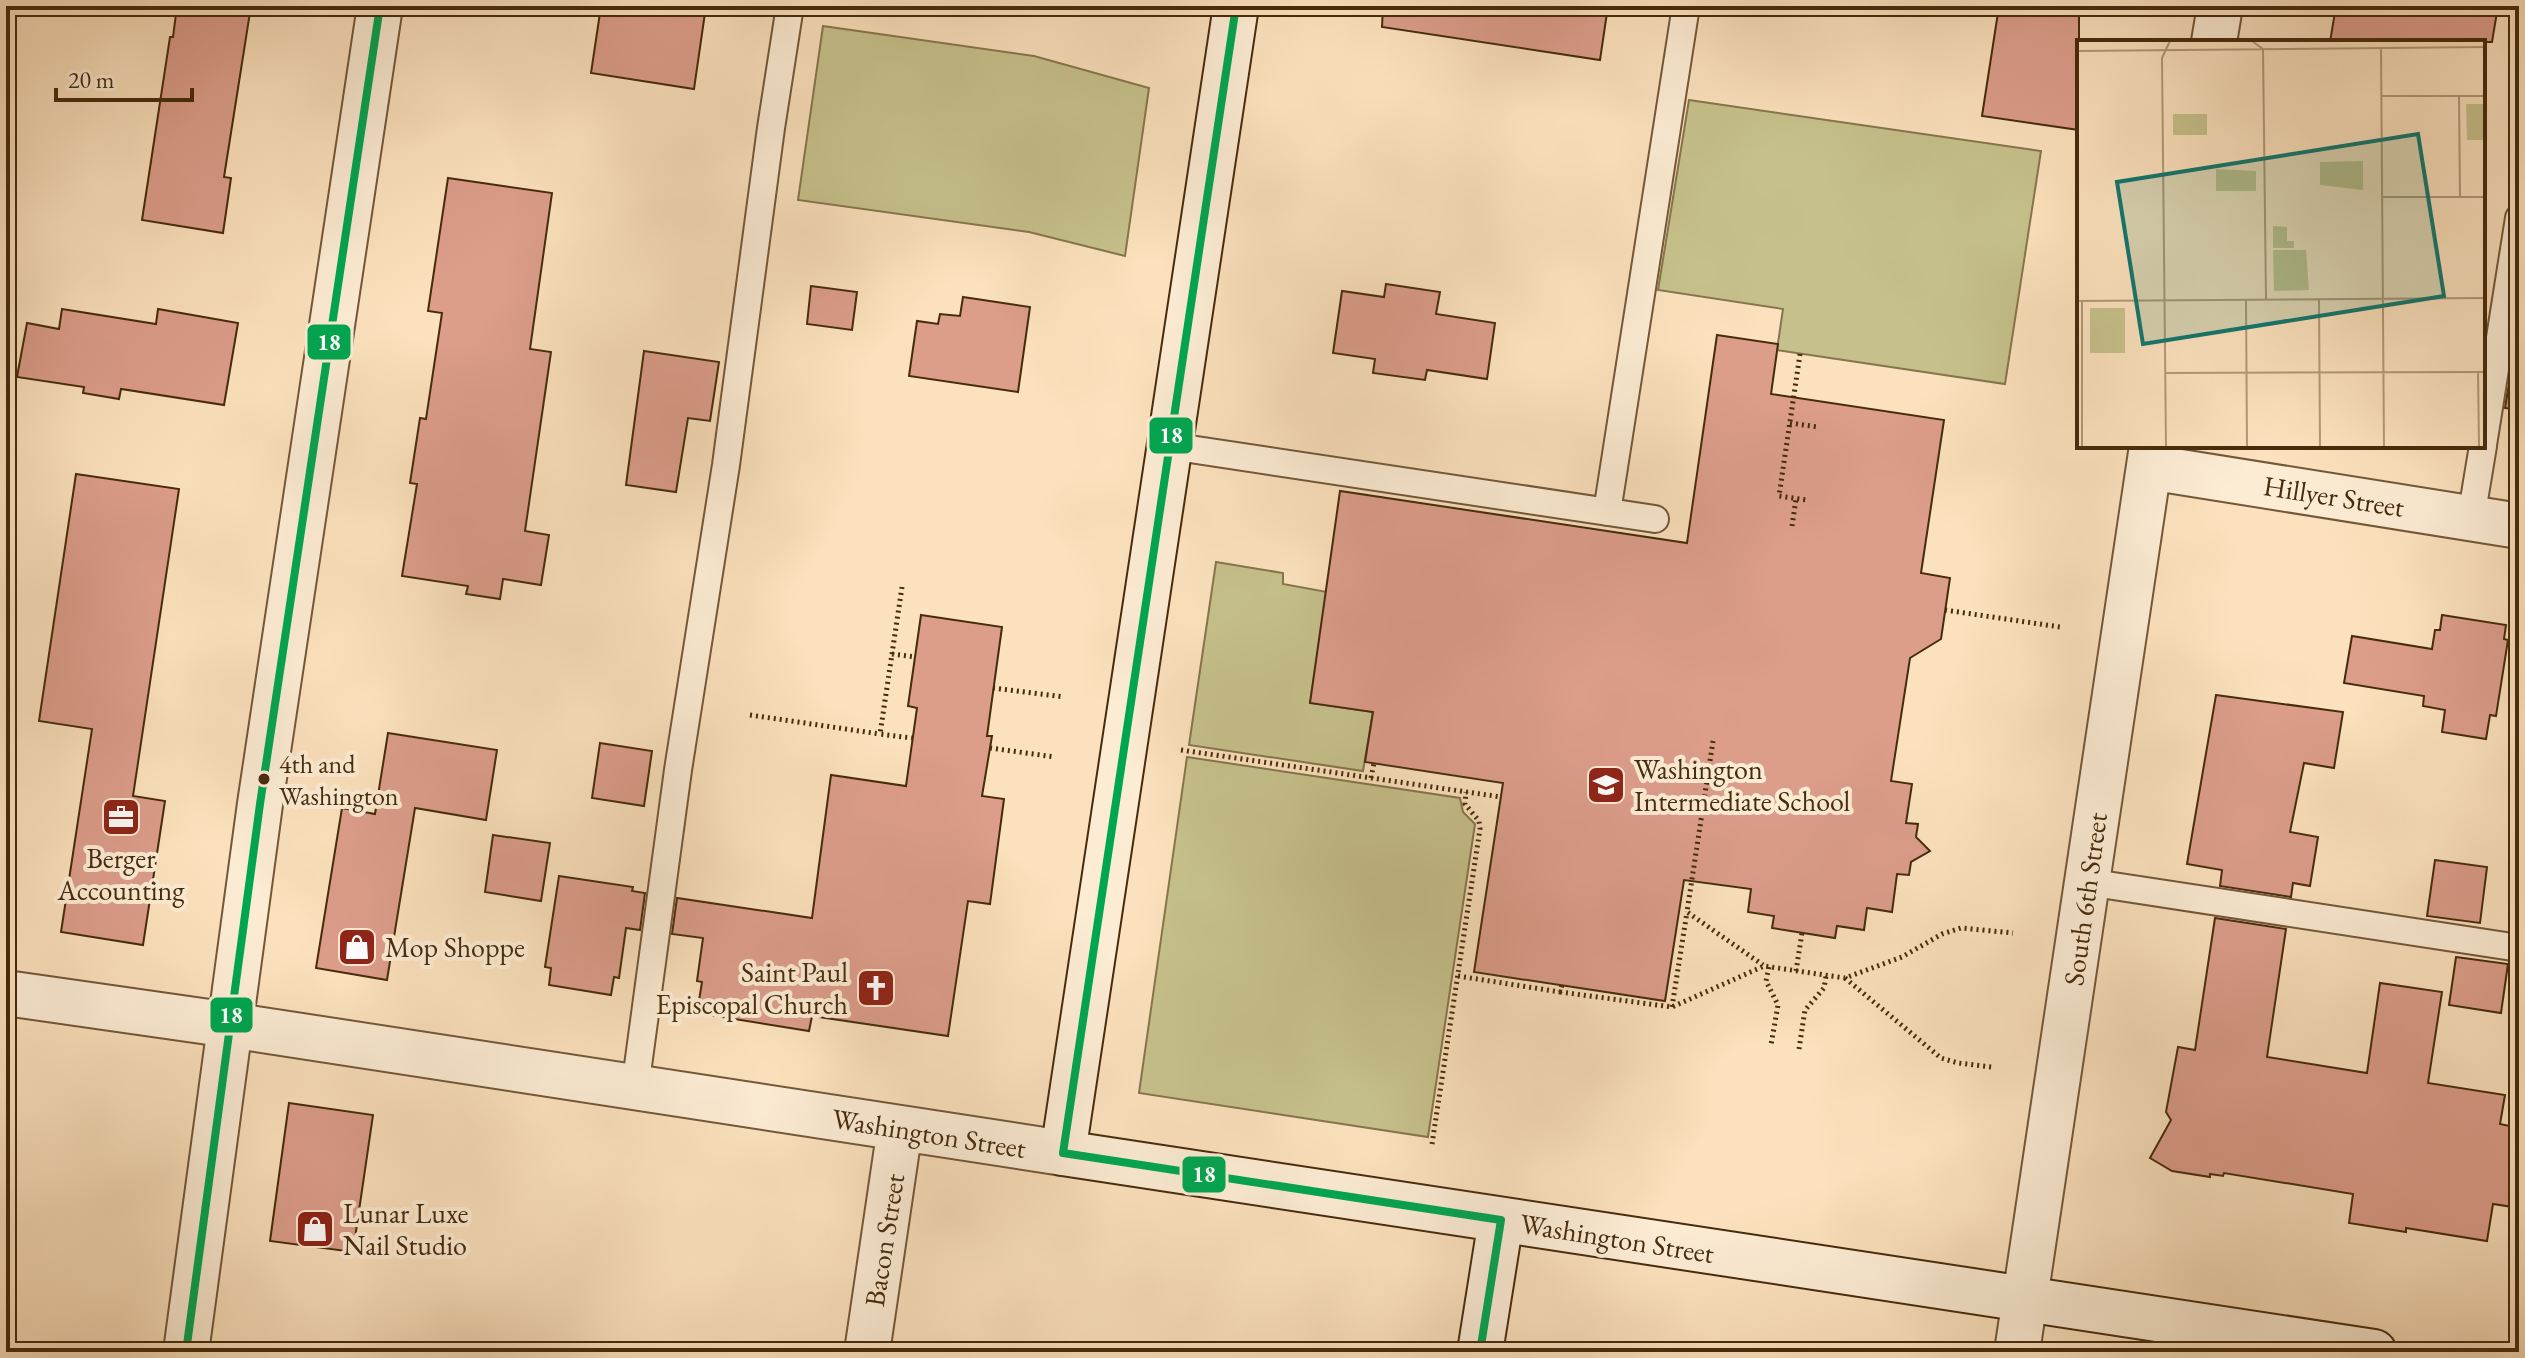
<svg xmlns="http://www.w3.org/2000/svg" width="2525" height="1358" viewBox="0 0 2525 1358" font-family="'EB Garamond',serif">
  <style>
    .green { fill: #c6c18c; stroke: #86764c; stroke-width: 2 }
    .building { fill: #dc9d8b; stroke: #462b0c; stroke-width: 2 }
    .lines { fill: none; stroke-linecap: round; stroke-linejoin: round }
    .lane-casing { stroke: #735838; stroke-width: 30 }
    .street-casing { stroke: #735838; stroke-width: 48 }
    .secondary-casing { stroke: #462b0c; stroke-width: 48 }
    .path { stroke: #462b0c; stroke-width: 5; stroke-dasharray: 2 4; stroke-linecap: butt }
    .lane { stroke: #fcecd4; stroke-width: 26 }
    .street { stroke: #fcecd4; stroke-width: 44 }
    .secondary { stroke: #fcecd4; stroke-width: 44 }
    .bus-1-casing { stroke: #fcecd4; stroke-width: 14 }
    .bus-1 { stroke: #00a651; stroke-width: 8 }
    .bus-dot { fill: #462b0c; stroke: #fcecd4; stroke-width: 3 }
    .labels { text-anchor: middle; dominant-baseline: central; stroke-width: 8; stroke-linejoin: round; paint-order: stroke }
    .bus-label { font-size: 26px; fill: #462b0c; stroke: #fcecd4; text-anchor: start }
    .street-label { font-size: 28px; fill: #462b0c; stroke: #fcecd4 }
    .poi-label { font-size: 28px; fill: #462b0c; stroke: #fcecd4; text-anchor: start }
    .inset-road { fill: none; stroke: #b39876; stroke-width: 2 }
    .view { fill: #0f766e; fill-opacity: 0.15; stroke: #0f766e; stroke-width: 4 }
    .inset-edge { fill: none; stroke: #462b0c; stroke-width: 4 }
    .line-badge { stroke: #fcecd4; stroke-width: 3 }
    .badge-label { font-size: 22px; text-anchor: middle; font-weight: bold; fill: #fff }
  </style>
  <rect width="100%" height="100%" fill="#fbe1bd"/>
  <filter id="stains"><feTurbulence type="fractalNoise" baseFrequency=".0025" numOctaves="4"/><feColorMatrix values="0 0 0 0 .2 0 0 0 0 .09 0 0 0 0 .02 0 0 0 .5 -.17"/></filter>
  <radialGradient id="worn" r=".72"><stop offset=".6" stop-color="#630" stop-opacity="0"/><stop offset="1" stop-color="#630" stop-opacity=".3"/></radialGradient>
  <!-- green -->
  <path class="green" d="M823,26L1034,56L1149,88L1125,256L1029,232L798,200Z
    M1689,100L2041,151L2005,384L1777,350L1783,309L1658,290Z
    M1216,562L1283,573V584L1327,592L1310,703L1373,712L1363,771L1189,745Z
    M1187,757L1460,798L1463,812L1475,824L1428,1137L1139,1093Z"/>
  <!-- building -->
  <path class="building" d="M177,6H251L224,177L231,178L223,233L142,220L170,37H173Z
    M601,6H706L694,89L591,73Z
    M1383,6H1608L1600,60L1382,27Z
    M1999,6H2079V130L1982,116Z
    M2336,6H2498L2492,42H2330Z
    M448,178L552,193L530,349L551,352L525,531L549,535L541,585L503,579L500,599L466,594L468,586L402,576L417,484L410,483L420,418L426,419L442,313L428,311Z
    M1386,284L1440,292L1436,314L1495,323L1487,379L1427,370L1425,380L1373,373L1375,359L1333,353L1342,291L1384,297Z
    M811,286L857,292L852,330L807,324Z
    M963,297L1030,307L1018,392L909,376L917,321L938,324L940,314L960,316Z
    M62,309L156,324L158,309L238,323L224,405L121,389L119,399L83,393L84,387L17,377L27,323L59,329Z
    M2518,329H2519V410L2505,408Z
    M1717,335L1778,344L1771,394L1944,420L1921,573L1950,578L1941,639L1910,658L1891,781L1912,784L1906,823L1918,824L1916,837L1930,851L1911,862L1909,875L1897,874L1892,912L1867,908L1864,930L1837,926L1835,938L1772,928L1774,916L1748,912L1751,889L1684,880L1665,1001L1474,972L1503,783L1365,762L1373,712L1310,703L1340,491L1687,543Z
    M644,351L719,362L710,421L688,418L676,492L626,485Z
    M76,474L179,489L133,796L165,801L143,945L61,932L92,729L39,721Z
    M921,615L1002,627L987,736H992L982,796L1004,799L990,904L968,901L948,1036L812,1016L809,1031L697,1013L702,982L697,981L703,938L672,934L677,898L812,918L831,775L906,786L917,708L908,706Z
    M2442,615L2506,625L2504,639L2508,640L2496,716L2490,715L2486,739L2442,732L2445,710L2423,706L2424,696L2344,683L2352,636L2432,649L2435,630H2440Z
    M2216,695L2343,712L2334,768L2304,763L2290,832L2318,837L2310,886L2293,883L2291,897L2220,886L2222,870L2187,864Z
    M388,733L497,750L486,820L415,808L387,980L316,968L342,808L375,814Z
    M600,743L652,751L644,806L592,798Z
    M493,835L550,843L541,901L485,892Z
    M2435,860L2487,867L2480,923L2427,916Z
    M559,876L633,887L632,891L645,893L640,930L626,928L619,978L614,977L611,995L549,985L551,968L545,967Z
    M2215,918L2286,929L2267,1057L2367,1073L2380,983L2442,992L2428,1083L2505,1095L2500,1124L2519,1128V1208L2493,1204L2487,1241L2406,1228V1232L2349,1223L2353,1194L2224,1173L2223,1176L2210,1174V1177L2172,1171L2150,1158L2171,1120L2166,1112L2178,1047L2195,1050Z
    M2456,957L2508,964L2501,1013L2449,1005Z
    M289,1103L373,1115L353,1252L270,1241Z"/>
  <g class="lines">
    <!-- lane casing -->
    <g class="lane-casing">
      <path id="lane" d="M2483,445L2519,218
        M1170,446L1655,519
        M1607,512L1686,6
        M2471,518L2483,446
        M2087,882L2519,948
        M635,1088L678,770L726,465L771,128L790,6"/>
    </g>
    <!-- street casing -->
    <g class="street-casing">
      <path id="street" d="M2214,42L2220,6
        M2149,467L2519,526
        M6,993L230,1025L1063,1153
        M186,1352L260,804L380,6
        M867,1352L900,1128
        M2017,1352L2152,446"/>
    </g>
    <!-- secondary casing -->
    <g class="secondary-casing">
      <path id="secondary" d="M1236,6L1063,1153L2374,1352
        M1480,1352L1501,1220"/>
    </g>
    <!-- path -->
    <path class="path" d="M1800,354L1779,496L1807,500
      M1790,423L1818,427
      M1792,526L1796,499
      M902,587L880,734L912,738
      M1945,610L2060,627
      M892,654L915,657
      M993,688L1064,697
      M750,715L880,734
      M1713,741L1687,912L1763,965
      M990,748L1055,757
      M1181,750L1501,797
      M1371,778L1374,763
      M1769,967L1766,981L1778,1005L1771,1045
      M1796,971L1802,933
      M1458,976L1560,992L1562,985
      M1845,978L1941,1058L1958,1063L1992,1067
      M1560,992L1672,1007L1764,966L1845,978L1902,957L1942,934L1961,928L2013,933
      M1672,1007L1687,912
      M1799,1049L1805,1010L1824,988L1826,976
      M1432,1144L1480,829L1479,821L1465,804L1466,792"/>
    <!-- lane -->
    <use href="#lane" class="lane"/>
    <!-- street -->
    <use href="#street" class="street"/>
    <!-- secondary -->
    <use href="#secondary" class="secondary"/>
    <!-- bus-1 casing -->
    <g class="bus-1-casing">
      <path id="bus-1" d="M1236,6L1063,1153L1501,1220L1480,1352
        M186,1352L260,804L380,6"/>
    </g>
    <!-- bus-1 -->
    <use href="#bus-1" class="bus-1"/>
  </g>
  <!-- icons -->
  <defs>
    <g id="school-square" transform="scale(2)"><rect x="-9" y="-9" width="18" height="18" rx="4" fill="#8f2418" stroke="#fcecd4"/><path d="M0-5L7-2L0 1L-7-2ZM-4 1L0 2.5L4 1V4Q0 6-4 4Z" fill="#fff"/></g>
    <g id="office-square" transform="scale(2)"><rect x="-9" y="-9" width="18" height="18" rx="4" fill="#8f2418" stroke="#fcecd4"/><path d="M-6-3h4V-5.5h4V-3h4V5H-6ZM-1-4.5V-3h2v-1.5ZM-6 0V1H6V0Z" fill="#fff"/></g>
    <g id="shop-square" transform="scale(2)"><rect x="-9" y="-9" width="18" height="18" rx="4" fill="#8f2418" stroke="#fcecd4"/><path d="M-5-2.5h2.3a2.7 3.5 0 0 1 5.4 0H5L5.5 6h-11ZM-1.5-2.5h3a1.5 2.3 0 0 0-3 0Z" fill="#fff"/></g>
    <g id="church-square" transform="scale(2)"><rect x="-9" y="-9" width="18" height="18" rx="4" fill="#8f2418" stroke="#fcecd4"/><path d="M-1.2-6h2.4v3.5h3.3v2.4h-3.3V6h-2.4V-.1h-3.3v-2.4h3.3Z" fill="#fff"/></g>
  </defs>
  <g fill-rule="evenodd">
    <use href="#school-square" x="1606" y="785"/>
    <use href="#office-square" x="121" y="817"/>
    <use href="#shop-square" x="357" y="947"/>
    <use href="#church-square" x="876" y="988"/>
    <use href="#shop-square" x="315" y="1229"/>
  </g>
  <!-- markers -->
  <circle class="bus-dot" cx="264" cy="779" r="7"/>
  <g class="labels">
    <!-- bus labels -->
    <g class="bus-label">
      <text x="279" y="764">4th and<tspan x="279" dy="32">Washington</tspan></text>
    </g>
    <!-- street labels -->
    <g class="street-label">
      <text transform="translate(2334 496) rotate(9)">Hillyer Street</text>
      <text transform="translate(2085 899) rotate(-82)">South 6th Street</text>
      <text transform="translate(929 1133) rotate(9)">Washington Street</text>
      <text transform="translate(1617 1238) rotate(9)">Washington Street</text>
      <text transform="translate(884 1240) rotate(-81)">Bacon Street</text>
    </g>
    <!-- poi labels -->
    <g class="poi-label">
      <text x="1634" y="769">Washington<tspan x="1634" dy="32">Intermediate School</tspan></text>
      <text x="121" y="858" text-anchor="middle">Berger<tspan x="121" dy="32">Accounting</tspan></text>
      <text x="385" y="947">Mop Shoppe</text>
      <text x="848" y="972" text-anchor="end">Saint Paul<tspan x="848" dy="32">Episcopal Church</tspan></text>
      <text x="343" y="1213">Lunar Luxe<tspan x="343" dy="32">Nail Studio</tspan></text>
    </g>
  </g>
  <!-- overview -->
  <g transform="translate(2077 40)">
    <rect width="408" height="408" fill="#fbe1bd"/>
    <path d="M389,64H408V100H390ZM96,74H130V95H96ZM286,121V150L243,145V122ZM139,129L179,131V151H139ZM196,186L210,187V201H217V208H196ZM196,210H229L232,250L197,251ZM13,268H48V313H13Z" fill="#c6c18c"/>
    <path class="inset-road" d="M175,1L186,9L189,259M304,8L307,407M0,11L408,7M305,56H408M382,56L383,157M305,157H408M169,259L170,407M242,259L243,407M0,261L408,258M5,261V407M401,332L402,407M89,333L408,332M64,407H243M89,407L85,18L93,1"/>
    <path class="view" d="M341,94L367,256L66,304L40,142Z"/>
    <rect width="408" height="408" class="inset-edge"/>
  </g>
  <g class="line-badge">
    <rect x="306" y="323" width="46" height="38" rx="8" fill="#00a651"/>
    <rect x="1148" y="416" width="46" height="39" rx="8" fill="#00a651"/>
    <rect x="209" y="996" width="45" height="38" rx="8" fill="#00a651"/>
    <rect x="1181" y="1155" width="46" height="39" rx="8" fill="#00a651"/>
  </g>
  <g class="badge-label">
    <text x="329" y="350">18</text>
    <text x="1171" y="443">18</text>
    <text x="231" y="1023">18</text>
    <text x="1204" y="1182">18</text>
  </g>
  <!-- margin -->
  <rect width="2525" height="1358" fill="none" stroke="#fbe1bd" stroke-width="32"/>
  <rect x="8" y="8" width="2509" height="1342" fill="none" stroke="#462b0c" stroke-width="4"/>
  <rect x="16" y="16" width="2493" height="1326" fill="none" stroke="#462b0c" stroke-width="2"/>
  <!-- scale -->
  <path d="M56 88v12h136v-12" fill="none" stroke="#462b0c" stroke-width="4"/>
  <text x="68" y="88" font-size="24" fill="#462b0c" stroke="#fcecd4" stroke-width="6" paint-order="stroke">20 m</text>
  <rect width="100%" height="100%" filter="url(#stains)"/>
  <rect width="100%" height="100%" fill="url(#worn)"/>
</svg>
